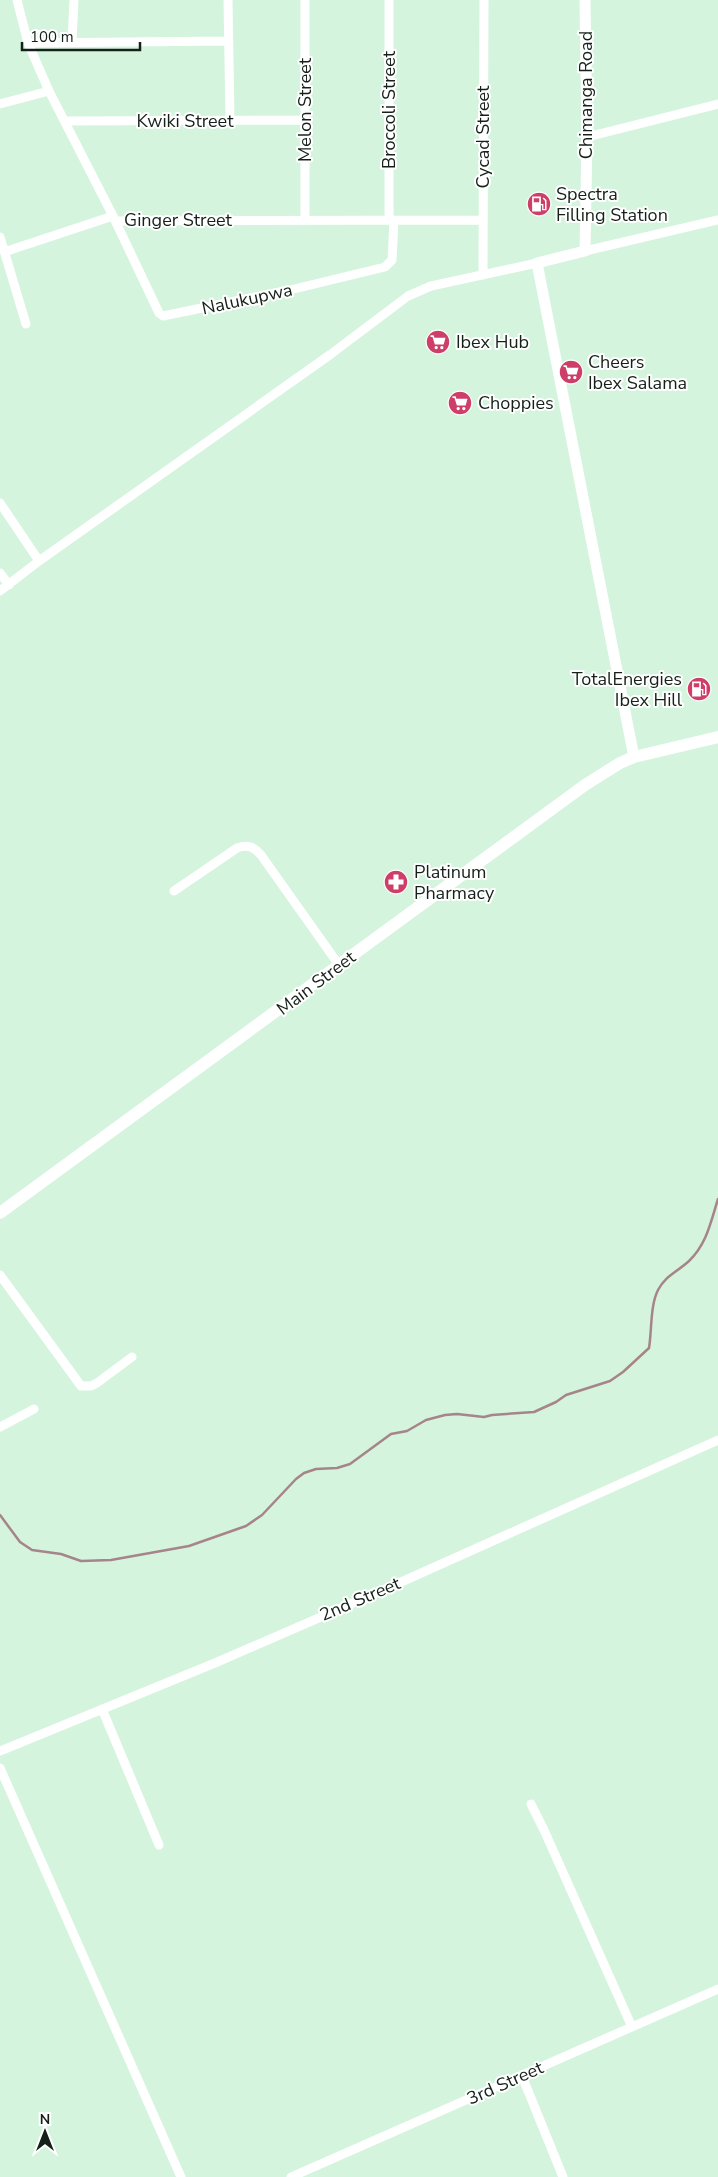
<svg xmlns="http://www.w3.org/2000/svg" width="718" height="2177" viewBox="0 0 718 2177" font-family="'Nunito Sans',sans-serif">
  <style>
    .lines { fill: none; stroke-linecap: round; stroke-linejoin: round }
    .stream { stroke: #a6848a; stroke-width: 2.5 }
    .minor { stroke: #fff; stroke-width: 9 }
    .tertiary { stroke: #fff; stroke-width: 11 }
    .secondary { stroke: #fff; stroke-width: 12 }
    .labels { text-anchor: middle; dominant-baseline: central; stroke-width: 4; stroke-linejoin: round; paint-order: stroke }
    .street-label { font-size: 18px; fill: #152019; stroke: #fff }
    .poi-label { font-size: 18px; fill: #152019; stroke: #fff; text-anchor: start }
  </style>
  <rect width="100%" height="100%" fill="#d4f4de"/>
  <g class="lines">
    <!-- stream -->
    <path class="stream" d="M0,1515L20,1542L32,1550L61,1554L81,1561L111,1560L189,1546L246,1526L262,1515L296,1479L304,1473L316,1469L337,1468L350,1464L391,1434L407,1431L426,1420L445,1415L457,1414L484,1417L492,1415L534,1412L556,1402L566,1395L610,1381L623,1372L649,1348C652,1330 650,1306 658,1290C665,1276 677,1272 689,1261C707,1244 711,1221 718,1199"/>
    <!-- minor -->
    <path class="minor" d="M17,0L28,43L49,91L113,216L159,313L163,316L290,290L385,267L392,260L394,220
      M228,0L230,120
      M305,0V219
      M389,0V220
      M72,42L74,0
      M28,43L227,41
      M0,104L49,91
      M66,121L304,120
      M587,137L718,104
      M116,221L483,220
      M0,237L26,324
      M585,251L718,220
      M4,252L113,216
      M483,275L484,0
      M0,503L39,561
      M0,573L9,585
      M0,591L39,561L331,354L408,296L431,286L537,263
      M174,891L237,848C248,844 254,847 261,855L339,965
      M0,1275L81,1386H91L97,1383L132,1357
      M0,1427L34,1409
      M102,1709L159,1845
      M0,1751L215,1663L399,1583L718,1440
      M0,1768L181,2177
      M531,1804L544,1830L632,2027
      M522,2076L563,2177
      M291,2177L718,1989"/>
    <!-- tertiary -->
    <path class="tertiary" d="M585,0L587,137L585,251L537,263L634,757"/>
    <!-- secondary -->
    <path class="secondary" d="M0,1213L585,785L620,763L634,757L718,737"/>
  </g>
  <!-- icons -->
  <defs>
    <g id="fuel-disc" transform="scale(1.25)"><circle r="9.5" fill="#cd3f69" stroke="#fff"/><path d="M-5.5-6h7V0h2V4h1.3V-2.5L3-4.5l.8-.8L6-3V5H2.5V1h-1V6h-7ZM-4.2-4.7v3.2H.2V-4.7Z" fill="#fff"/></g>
    <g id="supermarket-disc" transform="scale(1.25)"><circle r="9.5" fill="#cd3f69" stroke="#fff"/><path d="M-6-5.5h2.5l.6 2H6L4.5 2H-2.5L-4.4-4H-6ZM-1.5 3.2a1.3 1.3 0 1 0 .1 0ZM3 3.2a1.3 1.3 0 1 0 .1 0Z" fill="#fff"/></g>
    <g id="pharmacy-disc" transform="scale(1.25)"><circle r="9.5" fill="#cd3f69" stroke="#fff"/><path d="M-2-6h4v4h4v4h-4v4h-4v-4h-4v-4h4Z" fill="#fff"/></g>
  </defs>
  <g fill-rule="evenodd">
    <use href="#fuel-disc" x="539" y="204"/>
    <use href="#supermarket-disc" x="438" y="342"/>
    <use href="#supermarket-disc" x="571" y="372"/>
    <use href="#supermarket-disc" x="460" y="403"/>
    <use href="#fuel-disc" x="699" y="689"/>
    <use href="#pharmacy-disc" x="396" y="882"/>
  </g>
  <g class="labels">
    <!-- street labels -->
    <g class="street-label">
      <text transform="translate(586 95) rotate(-90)">Chimanga Road</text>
      <text transform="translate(305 110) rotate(-90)">Melon Street</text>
      <text transform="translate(389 110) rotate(-90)">Broccoli Street</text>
      <text x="185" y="121">Kwiki Street</text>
      <text transform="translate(483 137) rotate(-90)">Cycad Street</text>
      <text x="178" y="220">Ginger Street</text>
      <text transform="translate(247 299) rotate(-12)">Nalukupwa</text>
      <text transform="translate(316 983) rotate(-37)">Main Street</text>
      <text transform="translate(360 1599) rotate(-23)">2nd Street</text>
      <text transform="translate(505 2083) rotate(-24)">3rd Street</text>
    </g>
    <!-- poi labels -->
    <g class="poi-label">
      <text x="556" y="194">Spectra<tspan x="556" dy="21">Filling Station</tspan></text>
      <text x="456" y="342">Ibex Hub</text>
      <text x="588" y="362">Cheers<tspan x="588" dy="21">Ibex Salama</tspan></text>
      <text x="478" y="403">Choppies</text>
      <text x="682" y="679" text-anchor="end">TotalEnergies<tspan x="682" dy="21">Ibex Hill</tspan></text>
      <text x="414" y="872">Platinum<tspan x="414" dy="21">Pharmacy</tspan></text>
    </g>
  </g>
  <!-- north arrow -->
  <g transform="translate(45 2132)" stroke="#ffffff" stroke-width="4" paint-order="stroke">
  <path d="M0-4L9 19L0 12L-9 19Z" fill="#152019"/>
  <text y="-8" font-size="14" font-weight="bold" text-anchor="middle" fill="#152019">N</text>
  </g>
  <!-- scale -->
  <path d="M22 42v8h118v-8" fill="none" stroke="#152019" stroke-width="2.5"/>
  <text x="30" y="42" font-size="15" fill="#152019" stroke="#ffffff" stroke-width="4" paint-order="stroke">100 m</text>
</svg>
